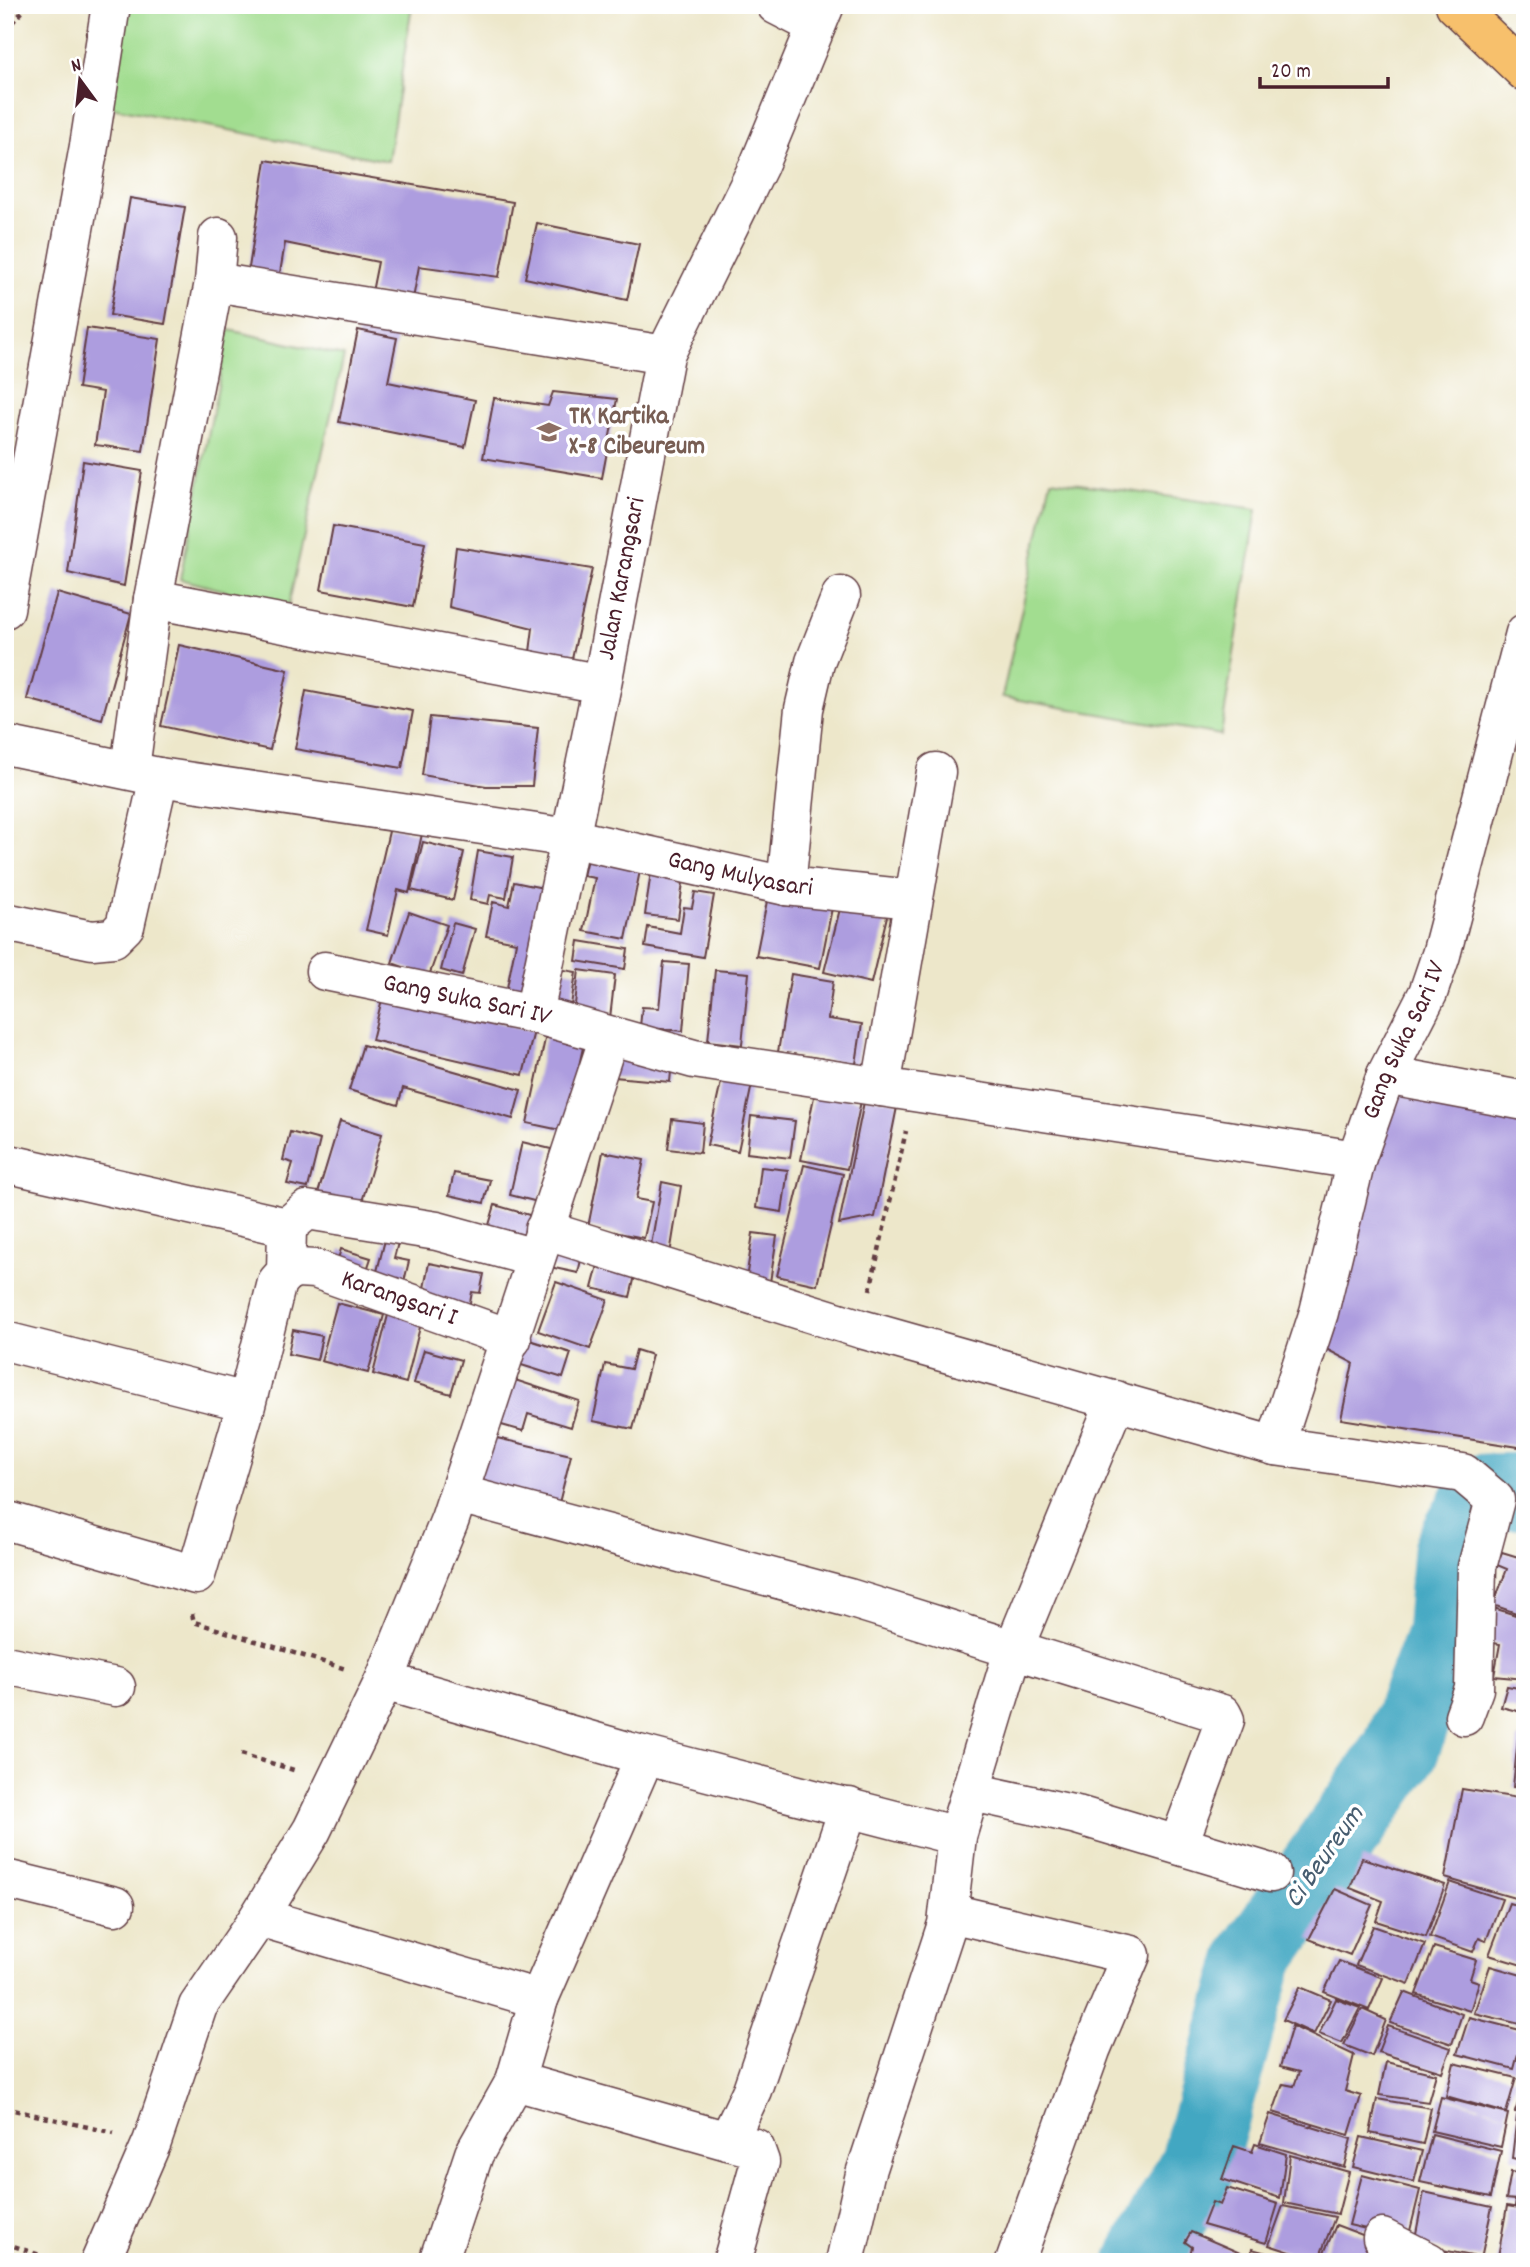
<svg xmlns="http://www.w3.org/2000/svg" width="1530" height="2267" viewBox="0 0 1530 2267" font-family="Dekko,sans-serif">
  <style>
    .green { fill: #a2dd90; stroke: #767e5e; stroke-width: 2 }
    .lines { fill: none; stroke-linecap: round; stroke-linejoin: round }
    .river { stroke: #42a7c2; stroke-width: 77 }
    .building { fill: #ad9ddf }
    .street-casing { stroke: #623d43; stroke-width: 41 }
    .highway-casing { stroke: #623d43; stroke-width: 41 }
    .path { stroke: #623d43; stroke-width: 4.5; stroke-dasharray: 5 5; stroke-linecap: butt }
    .street { stroke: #fff; stroke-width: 38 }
    .highway { stroke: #f7c06c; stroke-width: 38 }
    .labels { text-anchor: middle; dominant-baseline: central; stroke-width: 7; stroke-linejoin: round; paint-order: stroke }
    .education-label { font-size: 26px; font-weight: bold; fill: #785e54; stroke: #fff; text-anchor: start }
    .street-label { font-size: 26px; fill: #4a1f2b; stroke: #fff }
    .water-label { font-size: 28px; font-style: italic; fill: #465c6f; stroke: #fff }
  </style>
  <rect width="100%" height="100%" fill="#fff"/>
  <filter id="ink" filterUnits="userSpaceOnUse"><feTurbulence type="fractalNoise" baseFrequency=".0143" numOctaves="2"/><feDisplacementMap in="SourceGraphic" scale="14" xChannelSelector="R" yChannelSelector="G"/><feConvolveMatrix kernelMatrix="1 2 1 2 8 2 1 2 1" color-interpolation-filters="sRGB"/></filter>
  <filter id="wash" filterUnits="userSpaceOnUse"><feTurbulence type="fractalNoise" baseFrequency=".00686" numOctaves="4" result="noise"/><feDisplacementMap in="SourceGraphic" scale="28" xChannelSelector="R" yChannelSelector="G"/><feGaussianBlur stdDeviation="1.57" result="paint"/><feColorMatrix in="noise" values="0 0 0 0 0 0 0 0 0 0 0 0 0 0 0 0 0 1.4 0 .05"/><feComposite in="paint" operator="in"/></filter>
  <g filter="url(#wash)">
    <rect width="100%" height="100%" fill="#ede7ca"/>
    <!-- green -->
    <path class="green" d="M122,5H412L388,161L101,105Z
      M229,330L344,356L288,607L180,579Z
      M1051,480L1257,509L1221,735L1002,697Z"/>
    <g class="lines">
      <!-- river -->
      <path class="river" d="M1144,2262L1198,2164L1256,1957L1400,1751L1444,1635L1451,1551L1484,1492L1525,1491"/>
    </g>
    <g id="blocks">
      <!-- building -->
      <path class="building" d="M266,160L513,202L499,277L419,266L413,299L372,292L378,262L285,243L279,279L248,274Z
        M130,198L185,207L165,324L110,315Z
        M537,223L639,244L627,300L525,278Z
        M87,328L160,339L143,451L95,445L103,392L78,388Z
        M358,330L397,338L388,382L475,400L465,447L339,422Z
        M553,392L617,399L602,478L483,458L494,398L548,406Z
        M83,461L142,471L124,586L68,573Z
        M333,526L425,543L413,607L321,590Z
        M456,547L592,569L572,659L530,652L533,628L449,607Z
        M57,593L131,614L102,719L27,699Z
        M179,645L288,670L270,750L161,726Z
        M306,691L413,711L402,768L295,749Z
        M430,717L538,728L532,786H486L422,775Z
        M390,827L422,834L409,893L398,890L388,935L366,930Z
        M423,842L464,852L453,900L411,890Z
        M589,850L642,861L626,939L584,931L595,878L583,876Z
        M478,851L513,857L506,898L490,895L488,904L470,900Z
        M652,864L685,868L678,919L645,915Z
        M514,882L553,890L530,998L506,993L516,942L486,936L493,902L509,906Z
        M770,886L834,898L820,968L756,956Z
        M695,892L714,895L703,957L645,947L648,927L680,933L684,907L692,908Z
        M842,901L888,912L871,983L824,972Z
        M409,912L447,925L429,976L392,963Z
        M453,923L475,929L462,976L441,970Z
        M579,941L628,949L625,969L576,961Z
        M664,962L689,964L683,1031L640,1027L642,1007L659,1008Z
        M547,967L576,972L570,1012L541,1008Z
        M579,970L615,975L610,1018L574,1013Z
        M715,970L749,973L742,1045L708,1041Z
        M791,974L833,981L828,1019L862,1024L856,1064L778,1052Z
        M383,995L534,1031L523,1075L372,1040Z
        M547,1030L585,1038L565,1131L527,1123Z
        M363,1045L521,1090L513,1119L403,1088L398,1105L349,1090Z
        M606,1054L672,1061L670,1082L603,1076Z
        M722,1078L752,1084L738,1151L707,1145Z
        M1389,1089L1525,1110V1448L1341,1419L1353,1363L1326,1349Z
        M815,1092L861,1101L847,1169L801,1160Z
        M865,1097L898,1102L875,1217L839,1224Z
        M751,1116L795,1121L790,1158L747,1153Z
        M672,1119L703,1123L700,1153L668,1149Z
        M340,1121L382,1134L358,1215L315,1203Z
        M290,1132L320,1140L308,1188L287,1184L293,1163L283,1160Z
        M522,1142L551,1149L538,1202L510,1195Z
        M603,1152L644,1160L636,1199L652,1202L644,1238L588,1227Z
        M804,1165L843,1174L817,1285L777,1276Z
        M761,1167L788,1170L782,1212L756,1208Z
        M454,1173L490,1180L484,1203L449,1195Z
        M662,1182L681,1186L670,1254L650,1251Z
        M495,1205L536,1217L527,1247L486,1235Z
        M753,1233L777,1236L769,1289L745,1286Z
        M386,1236L399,1239L394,1258L409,1261L402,1290L374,1283Z
        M551,1243L583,1251L578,1273L545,1266Z
        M341,1249L371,1258L363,1282L334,1272Z
        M600,1258L637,1267L630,1297L592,1288Z
        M429,1263L484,1274L480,1293L472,1292L468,1313L421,1303Z
        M556,1282L608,1300L590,1349L538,1331Z
        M337,1303L384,1315L368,1373L321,1361Z
        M389,1311L422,1319L406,1383L373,1374Z
        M293,1330L322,1336L317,1360L288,1354Z
        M523,1338L571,1353L563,1378L515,1363Z
        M424,1350L461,1360L451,1394L414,1383Z
        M636,1350L652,1355L633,1429L593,1421L605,1364L631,1369Z
        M512,1379L579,1401L571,1427L528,1414L523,1431L498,1424Z
        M488,1436L571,1455L558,1507L476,1488Z
        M1502,1552L1525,1559V1616L1493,1605L1507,1569L1497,1565Z
        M1484,1605L1525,1618V1679L1494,1676L1500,1644L1486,1642Z
        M1507,1686L1525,1689V1713L1501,1707Z
        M1518,1738L1525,1740V1788L1513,1787Z
        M1462,1789L1525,1799L1522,1859H1525V1901L1445,1878Z
        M1362,1858L1445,1885L1426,1937L1376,1921L1383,1901L1350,1888Z
        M1450,1882L1502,1899L1486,1941L1479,1938L1473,1952L1430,1937Z
        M1335,1889L1372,1905L1350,1955L1309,1939Z
        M1509,1903L1525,1908V1966L1489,1955Z
        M1373,1926L1425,1944L1409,1984L1356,1965Z
        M1434,1947L1476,1960L1470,1979L1479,1982L1470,2011L1416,1994Z
        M1339,1961L1383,1978L1369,2010L1324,1992Z
        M1490,1966L1525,1976L1524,2025L1474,2013Z
        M1300,1987L1331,2000L1314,2034L1283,2020Z
        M1404,1992L1462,2014L1452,2044L1390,2023Z
        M1336,1999L1360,2008L1342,2043L1319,2034Z
        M1362,2009L1386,2020L1372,2056L1344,2045Z
        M1469,2017L1524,2031L1514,2069L1457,2054Z
        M1292,2026L1354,2055L1345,2091L1361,2096L1349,2135L1273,2112L1283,2084L1294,2086L1299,2072L1280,2067Z
        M1388,2026L1451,2048L1442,2072L1378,2052Z
        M1386,2062L1436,2074L1428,2102L1379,2095Z
        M1454,2063L1516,2078L1506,2113L1446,2096Z
        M1525,2083V2114L1515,2112Z
        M1441,2097L1508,2114L1501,2147L1432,2131Z
        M1377,2099L1431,2108L1423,2144L1370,2133Z
        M1270,2114L1351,2139L1344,2167L1260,2143Z
        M1517,2116L1525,2118V2161L1512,2158Z
        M1432,2134L1501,2151L1491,2197L1420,2182Z
        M1361,2137L1422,2151L1414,2182L1353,2167Z
        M1255,2144L1286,2154L1280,2198L1222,2179L1234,2146L1252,2152Z
        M1290,2155L1349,2172L1338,2214L1284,2203Z
        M1518,2165L1525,2166V2207L1515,2206L1516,2200L1506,2199L1511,2172L1516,2173Z
        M1362,2175L1420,2190L1408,2239L1349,2225Z
        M1227,2188L1278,2204L1266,2243L1203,2225L1212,2202L1220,2205Z
        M1424,2192L1492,2207L1481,2258L1414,2244Z
        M1283,2206L1335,2217L1318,2261L1269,2245Z
        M1507,2206L1525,2209V2262H1497Z
        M1336,2225L1397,2248L1393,2262L1321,2260Z
        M1191,2232L1245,2255L1243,2262H1188L1192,2247L1185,2242Z
        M1252,2249L1295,2261V2262H1249Z"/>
    </g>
  </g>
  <g filter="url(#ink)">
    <use href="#blocks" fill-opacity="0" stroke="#623d43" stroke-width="2"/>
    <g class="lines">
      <!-- street casing -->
      <g class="street-casing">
        <g id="street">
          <path d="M776,5L815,25"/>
          <path d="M214,282L665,355"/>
          <path d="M153,599L602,684"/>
          <path d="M5,609L89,146L111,5"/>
          <path id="s1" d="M5,745L159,777L570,838L786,886L912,899"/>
          <path d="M131,761L153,599L214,282L218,237"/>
          <path d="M786,886L804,709L815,662L841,596"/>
          <path d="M5,922L92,940L113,938L125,926L159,777"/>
          <path id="s2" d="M325,971L534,1014L694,1059L881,1087L936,772"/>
          <path id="s3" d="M534,1014L602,684L665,355L759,165L825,5"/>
          <path d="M1386,1075L1525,1101"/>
          <path d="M881,1087L1356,1160"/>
          <path d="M5,1163L287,1227"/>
          <path d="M544,1230L861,1329L1275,1446L1463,1473L1495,1500L1477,1567L1474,1689L1464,1716"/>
          <path id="s4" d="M286,1272L297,1268L315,1269L512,1339"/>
          <path d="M5,1341L246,1402"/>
          <path id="s5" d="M1275,1446L1319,1312L1356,1160L1386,1075L1428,993L1441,955L1525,633"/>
          <path d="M459,1494L849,1598L1222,1714L1225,1720L1179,1843"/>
          <path d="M5,1520L196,1575L245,1409L277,1282L286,1272L287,1227L307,1210L437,1231L535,1258"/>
          <path d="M5,1665L116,1687"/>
          <path d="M384,1681L627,1751L957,1836"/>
          <path d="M972,1792L1077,1815L1271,1873"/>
          <path d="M5,1879L115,1906"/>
          <path d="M950,1913L1131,1955L1091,2050L1015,2262"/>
          <path d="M259,1917L539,1999"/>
          <path d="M515,2081L728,2141L752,2090L849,1807"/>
          <path d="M728,2141L755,2148L760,2162L732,2262"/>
          <path d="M1382,2238L1429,2262"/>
          <path d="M100,2262L152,2142L198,2006L259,1917L312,1830L384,1681L450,1519L609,1037"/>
          <path d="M438,2262L474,2154L515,2081L539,1999L645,1756"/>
          <path d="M845,2262L865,2174L947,1924L957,1836L1014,1648L1116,1400"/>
        </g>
      </g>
      <!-- highway casing -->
      <g class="highway-casing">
        <path id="highway" d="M1455,5L1525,72"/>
      </g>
      <!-- path -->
      <path class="path" d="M5,30L24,10
        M870,1290L906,1131
        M192,1614L194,1622L346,1669
        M241,1754L297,1771
        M5,2108L114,2133
        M5,2243L60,2262"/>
      <!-- street -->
      <use href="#street" class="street"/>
      <!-- highway -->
      <use href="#highway" class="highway"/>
    </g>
  </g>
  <!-- icons -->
  <defs>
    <g id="school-bare" transform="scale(1.89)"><path d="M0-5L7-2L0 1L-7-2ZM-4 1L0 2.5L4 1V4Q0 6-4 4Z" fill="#8d6e63" stroke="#fff" stroke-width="2.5" paint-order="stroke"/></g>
  </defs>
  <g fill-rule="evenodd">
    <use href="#school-bare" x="549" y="432"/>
  </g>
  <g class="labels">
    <!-- education labels -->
    <g class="education-label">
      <text x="569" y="417">TK Kartika<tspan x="569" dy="30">X-8 Cibeureum</tspan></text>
    </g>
    <!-- street labels -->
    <g class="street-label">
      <text stroke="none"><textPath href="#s3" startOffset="444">Jalan Karangsari</textPath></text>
      <text stroke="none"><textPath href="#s1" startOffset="747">Gang Mulyasari</textPath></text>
      <text stroke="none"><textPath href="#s2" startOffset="145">Gang Suka Sari IV</textPath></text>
      <text stroke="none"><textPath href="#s5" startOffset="427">Gang Suka Sari IV</textPath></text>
      <text stroke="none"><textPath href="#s4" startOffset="119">Karangsari I</textPath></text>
    </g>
    <!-- water labels -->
    <g class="water-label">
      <text transform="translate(1326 1858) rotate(-55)">Ci Beureum</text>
    </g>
  </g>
  <!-- margin -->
  <rect width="1530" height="2267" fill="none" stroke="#fff" stroke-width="28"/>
  <!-- north arrow -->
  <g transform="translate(80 80) rotate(345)" stroke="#ffffff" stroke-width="5" paint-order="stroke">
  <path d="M0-5L12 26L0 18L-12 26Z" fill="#4a1f2b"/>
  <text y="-10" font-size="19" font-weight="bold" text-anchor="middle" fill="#4a1f2b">N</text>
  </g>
  <!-- scale -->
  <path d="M1260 77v10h128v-10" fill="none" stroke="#4a1f2b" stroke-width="3.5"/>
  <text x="1271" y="77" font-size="21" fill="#4a1f2b" stroke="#ffffff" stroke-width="5" paint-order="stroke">20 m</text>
</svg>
